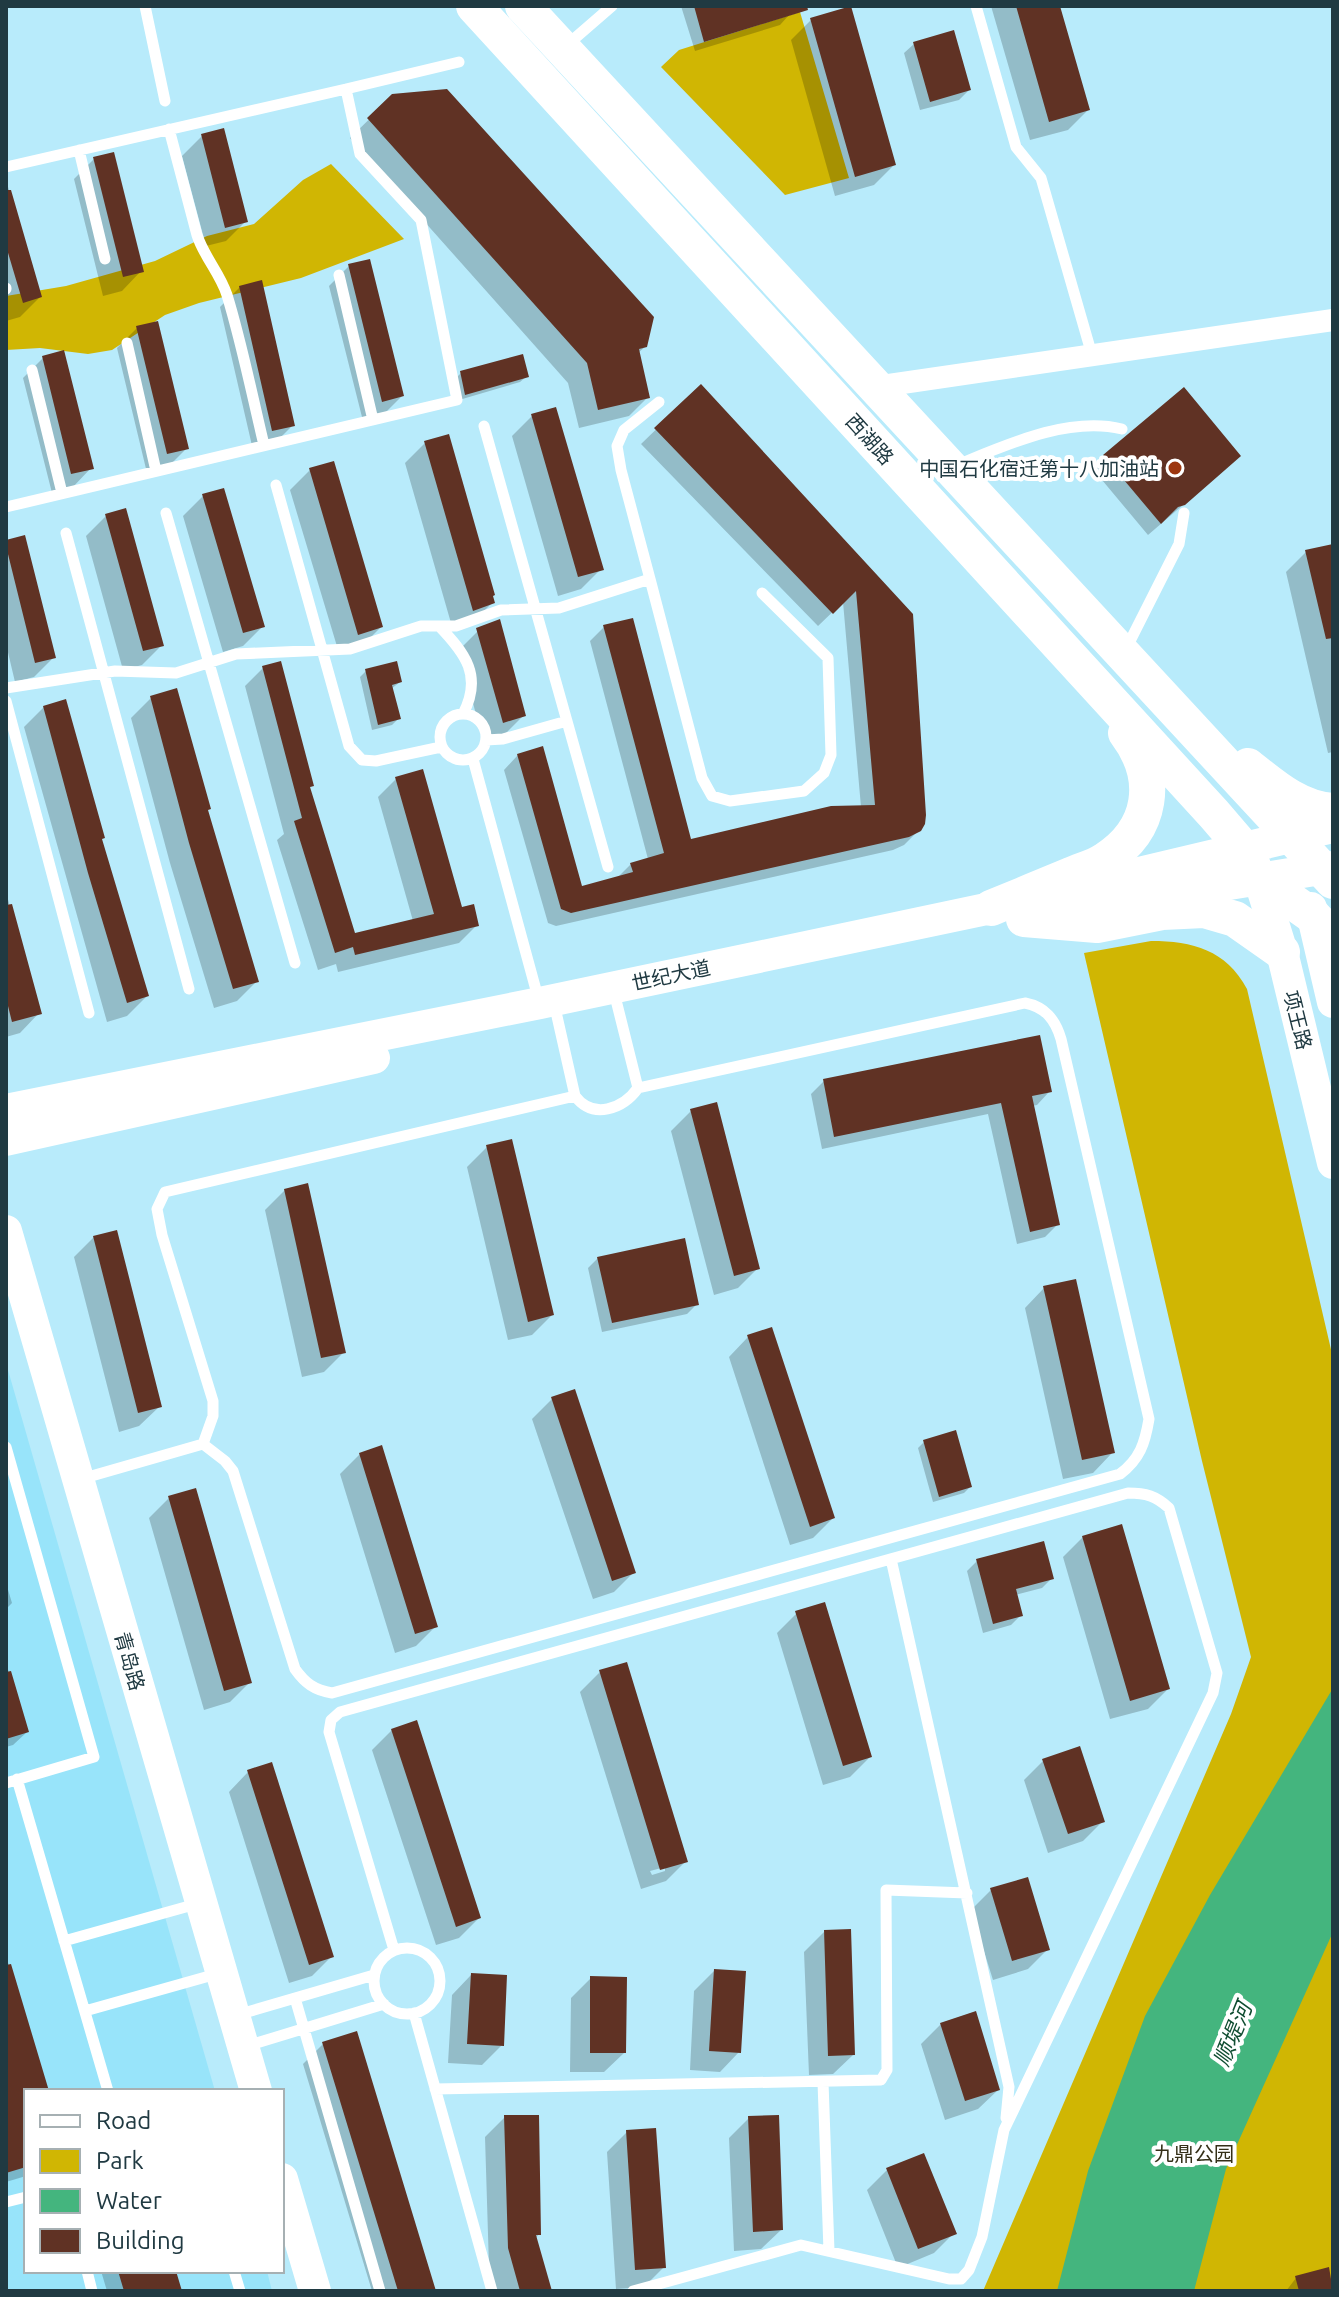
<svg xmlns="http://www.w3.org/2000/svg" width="1339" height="2297" viewBox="0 0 1339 2297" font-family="Ubuntu,'Noto Sans SC',sans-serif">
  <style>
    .built { fill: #98e4fa }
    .green { fill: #d0b603 }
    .water { fill: #44b57e }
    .shadow { fill: #0003; fill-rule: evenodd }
    .building { fill: #603224 }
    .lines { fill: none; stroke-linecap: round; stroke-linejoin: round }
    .lane { stroke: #fff; stroke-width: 11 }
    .street { stroke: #fff; stroke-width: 22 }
    .secondary { stroke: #fff; stroke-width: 32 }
    .primary { stroke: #fff; stroke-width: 36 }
    .poi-dot { fill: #9d3710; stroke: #fff; stroke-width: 3 }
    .labels { text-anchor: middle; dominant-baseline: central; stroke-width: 8; stroke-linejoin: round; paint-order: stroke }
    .street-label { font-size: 20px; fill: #203a42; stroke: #fff }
    .poi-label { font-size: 20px; fill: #203a42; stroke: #fff; text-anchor: end }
    .park-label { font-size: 20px; fill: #353018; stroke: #fff }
    .water-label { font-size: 22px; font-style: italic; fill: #104d31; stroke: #fff }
  </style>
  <rect width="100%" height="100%" fill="#b8ebfb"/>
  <!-- built -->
  <path class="built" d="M6,1363L215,2091H26V2271H267L272,2291H6Z"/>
  <!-- green -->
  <path class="green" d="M800,12L849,178L785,195L661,67L679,50Z
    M331,164L404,239L301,278L199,303L165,315L112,350L88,354L40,348L6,350V296L66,286L155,261L207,236L254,224L303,180Z
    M1151,941C1193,941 1226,950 1247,989L1333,1358V2291H983L1231,1714L1251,1657L1202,1461L1084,953Z"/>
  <!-- water -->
  <path class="water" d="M1333,1688V1932L1226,2169L1194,2291H1057L1088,2171L1145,2016L1210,1895Z"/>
  <!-- shadow -->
  <path class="shadow" d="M681,6H787L789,15L780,25L695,51Z
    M991,6H1058L1088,110L1068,130L1030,140Z
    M811,20L894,165L874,185L835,196L791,40Z
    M914,44L969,90L959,100L920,110L904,53Z
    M393,96L646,346L638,353L648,397L629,416L579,428L568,383L350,138Z
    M202,136L246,221L226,241L206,246L182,156Z
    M94,159L141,271L122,291L103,296L74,179Z
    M6,180L40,297L20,317L6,321Z
    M349,266L402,396L382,416L363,421L329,286Z
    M240,287L293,425L273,445L253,450L220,307Z
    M137,328L187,448L167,468L147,473L117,348Z
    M43,358L91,468L72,488L52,493L23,378Z
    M461,373L527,376L520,382L459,400L455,379Z
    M701,386L911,615L919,830L904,845L893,850L556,926L548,923L504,770L518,755L581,888L617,878L631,864L648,859L590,641L604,627L690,841L861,807L843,602L818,626L641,444Z
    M532,416L601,569L581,589L558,596L512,436Z
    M425,443L493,602L473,622L453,630L405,463Z
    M1104,456L1226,468L1148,535L1092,468Z
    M310,470L381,627L361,647L339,653L290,490Z
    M203,496L263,626L243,646L223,652L183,516Z
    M106,516L162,645L142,665L123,670L86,536Z
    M6,542L54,657L34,677L15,682L6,644Z
    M1333,546V752L1328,753L1286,572L1306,552Z
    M479,630L524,715L504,735L483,741L459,650Z
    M279,664L312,786L308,789L354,935L413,921L378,797L396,779L460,910L477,925L459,943L338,972L336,964L318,970L277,840L284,834L245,686L263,668Z
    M366,671L400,682L391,689L398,719L392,725L372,730L360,677Z
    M151,698L206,811L257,981L237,1001L214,1008L170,863L131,718Z
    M44,707L100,840L147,996L127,1016L107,1022L24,727Z
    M6,892L39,1013L20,1033L6,1037Z
    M824,1081L1049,1092L1037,1105L1032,1106L1058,1224L1045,1237L1017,1244L988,1114L822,1149L811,1094Z
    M691,1111L758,1268L738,1288L714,1295L671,1131Z
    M487,1147L552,1315L532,1335L508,1340L467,1167Z
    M285,1190L344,1352L324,1372L302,1377L265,1210Z
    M94,1237L159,1407L139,1426L119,1432L74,1257Z
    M598,1258L697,1304L687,1314L602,1332L588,1268Z
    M1044,1288L1112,1453L1093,1473L1063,1479L1025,1308Z
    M748,1337L833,1518L813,1538L790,1545L729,1357Z
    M552,1399L634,1572L614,1592L593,1599L532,1419Z
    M924,1442L970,1487L964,1493L933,1502L918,1448Z
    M360,1454L436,1626L416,1646L395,1653L340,1474Z
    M169,1498L250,1682L230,1702L204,1710L149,1518Z
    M1083,1537L1168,1689L1148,1709L1110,1719L1063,1557Z
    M977,1561L1052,1578L1042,1588L1015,1595L1021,1615L1011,1625L983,1633L967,1571Z
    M6,1583L12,1603L6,1609Z
    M797,1613L870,1757L850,1777L823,1785L777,1633Z
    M6,1663L27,1732L13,1745L6,1747Z
    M600,1672L686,1861L666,1881L641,1889L580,1692ZM665,1867V1871L652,1875L650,1871Z
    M392,1730L479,1918L459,1938L436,1945L372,1750Z
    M1043,1761L1103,1821L1083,1841L1048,1853L1024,1780Z
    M248,1772L332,1956L312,1976L289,1983L229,1792Z
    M991,1890L1048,1949L1028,1969L993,1980L971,1910Z
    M824,1932L853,2055L833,2074L809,2075L804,1952Z
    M6,1956L47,2091H26V2176L6,2182Z
    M714,1971L739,2052L720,2072L690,2070L694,1991Z
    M471,1975L502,2045L482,2065L448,2063L452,1995Z
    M591,1978L624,2053L604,2072H570L571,1998Z
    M941,2024L998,2090L978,2109L945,2120L921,2044Z
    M323,2044L434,2291H372L303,2064Z
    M505,2117L539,2234L535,2239L546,2291H495L489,2267L485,2137Z
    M749,2118L781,2230L761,2249L734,2251L729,2138Z
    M627,2132L664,2267L644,2287L616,2289L607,2152Z
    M887,2170L954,2233L934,2253L898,2268L867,2190Z
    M1328,2269L1333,2291H1286L1296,2278Z
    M101,2271H174L180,2291H107Z"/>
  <!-- building -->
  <path class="building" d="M694,6H807L808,10L704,42Z
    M851,6L896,165L855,177L810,18Z
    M1016,6H1060L1090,110L1049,122Z
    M954,30L971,90L930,102L913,42Z
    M447,89L654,317L647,347L639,349L650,398L598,410L587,363L367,118L392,94Z
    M224,128L248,222L225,228L201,134Z
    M114,152L144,272L123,277L93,157Z
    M6,190H11L42,297L23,303L6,246Z
    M370,259L404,396L382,402L348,264Z
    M262,280L295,426L272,431L239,286Z
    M158,321L189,449L167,454L136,326Z
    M64,350L94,469L71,474L42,356Z
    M523,354L529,377L465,395L460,371Z
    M701,384L913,614L926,815L925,824L921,831L909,837L571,913L561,909L517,754L543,746L582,886L633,872L630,863L664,853L603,625L633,618L691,839L831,806L875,805L856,591L833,614L654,428Z
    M1184,387L1241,456L1185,505L1178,507L1161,524L1103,455Z
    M556,407L604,570L578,577L531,414Z
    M449,434L495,595L493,596L495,603L473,611L424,441Z
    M334,461L383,627L358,635L309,468Z
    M224,488L265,627L243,633L202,494Z
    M126,508L164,646L143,651L105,514Z
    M25,535L56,658L35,663L6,546V540Z
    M1333,544V638L1326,639L1305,550Z
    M500,619L526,716L503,723L476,628Z
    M281,661L314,786L310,787L355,933L434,914L395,777L423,769L462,907L474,904L479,926L355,955L353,947L335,953L294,821L302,818L262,666Z
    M397,661L402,682L392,685L401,719L378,725L365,669Z
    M177,688L211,809L208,810L259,982L233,989L189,843L150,696Z
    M66,699L105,838L102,839L149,996L127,1003L88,873L43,706Z
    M12,904L42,1014L12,1022L6,998V905Z
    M1040,1035L1052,1092L1032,1096L1060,1225L1030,1232L1001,1103L834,1137L823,1079Z
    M717,1102L760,1269L734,1276L690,1109Z
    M512,1139L554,1315L528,1322L486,1145Z
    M308,1183L346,1353L321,1358L284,1189Z
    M117,1230L162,1407L138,1413L93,1236Z
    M685,1238L699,1305L612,1323L597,1257Z
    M1076,1279L1115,1453L1082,1460L1043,1286Z
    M772,1327L835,1518L810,1527L747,1335Z
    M575,1389L636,1573L612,1581L551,1397Z
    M956,1430L972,1487L939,1497L923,1440Z
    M382,1445L438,1627L415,1634L359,1453Z
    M196,1488L252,1683L224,1691L168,1496Z
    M1122,1524L1170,1689L1130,1701L1082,1536Z
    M1044,1541L1054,1579L1016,1589L1023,1616L993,1624L976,1559Z
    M825,1602L872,1757L843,1766L795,1611Z
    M627,1662L688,1862L660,1870L599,1670Z
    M11,1671L29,1732L6,1739V1672Z
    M417,1720L481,1918L456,1927L391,1729Z
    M1080,1746L1105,1822L1068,1834L1042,1759Z
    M272,1762L334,1957L309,1965L247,1770Z
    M1028,1877L1050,1950L1012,1961L990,1888Z
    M851,1929L855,2055L828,2056L824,1930Z
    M11,1964L49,2091H26V2167L6,2173V1965Z
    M714,1969L746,1971L741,2053L709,2051Z
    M471,1973L507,1975L504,2046L467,2044Z
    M590,1976L627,1977L626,2053H590Z
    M976,2011L1000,2090L965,2101L940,2023Z
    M357,2031L436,2291H398L322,2042Z
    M504,2115H539L541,2235H536L552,2291H520L508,2248Z
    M779,2115L783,2230L753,2232L748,2116Z
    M656,2128L666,2268L635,2270L626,2130Z
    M924,2153L957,2234L918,2249L886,2168Z
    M1329,2267L1333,2291H1299L1295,2276Z
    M118,2271H176L182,2291H124Z"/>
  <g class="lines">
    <!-- lane -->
    <path class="lane" d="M145,6L165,101
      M976,6L1016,147L1041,178L1092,355
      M567,45L612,6
      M346,89L459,62
      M169,129L197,235C204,257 220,273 227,295C242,344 252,395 264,445
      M79,150L105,259
      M6,167L346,89L360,154L421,220L457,400L6,507
      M339,275L373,420
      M6,288V289
      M127,343L156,471
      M32,370L62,493
      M484,426L608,867
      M957,465C1006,445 1068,416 1122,429
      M276,485L349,746L362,760L376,761L441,747
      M166,513L295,963
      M66,533L189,989
      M650,579L621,470L617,446L624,430L659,402
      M439,626C465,653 483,676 463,714
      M1125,651L1179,544L1184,513
      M6,688L115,671L176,673L236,654L350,649L421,626H456L501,610L559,608L650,579L702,778L712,796L730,801L804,791L824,773L831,755L828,658L762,593
      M6,701L89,1013
      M440 737a23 23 0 1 1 46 0a23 23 0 1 1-46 0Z
      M486,740L503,739L567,721
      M473,759L539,1001
      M554,1003L575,1096C593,1120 623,1109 638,1088L614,992
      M203,1444L213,1416V1401L162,1235L157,1209L165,1192L575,1096
      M6,1447L94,1757L6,1783
      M81,1479L203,1444L225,1461L233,1471L295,1669C305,1683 314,1690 332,1693L1120,1474C1140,1459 1145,1443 1149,1419L1061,1039C1055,1019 1045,1007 1025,1003L638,1088
      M891,1559L1009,2087L1006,2118
      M17,1779L108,2091
      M64,1941L200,1903
      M374 1981a33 33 0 1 1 66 0a33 33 0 1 1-66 0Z
      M394,1950L329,1732L331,1720L340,1712L1128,1493C1146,1493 1156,1496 1169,1508L1217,1673L1213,1693L1004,2130L982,2237L969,2270L961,2279H949L801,2245L633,2291
      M295,1998L380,2291
      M85,2011L220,1973
      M414,2013L492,2291
      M237,2015L374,1975
      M247,2046L384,2004
      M823,2082L829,2251
      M435,2089L881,2080L887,2070L886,1890L967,1893
      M6,2202L26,2197
      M87,2271L92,2291
      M234,2271L240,2291"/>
    <!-- street -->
    <path class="street" d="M875,387L1333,320"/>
    <!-- secondary -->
    <path class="secondary" d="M1259,878L1282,952L1333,1163
      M1311,908L1333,1002
      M1069,910L1333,867
      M6,1110L540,1003L991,908L1333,827
      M6,1140L374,1058
      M6,1231L256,2091
      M282,2179L315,2291"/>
    <!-- primary -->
    <path class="primary" d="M474,6L1214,814L1244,849L1259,878L1313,916L1333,937
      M523,6L1333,881
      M1248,766C1273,786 1299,809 1333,811
      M991,908C1018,897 1044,886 1071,875C1082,870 1095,867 1105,860C1153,829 1160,778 1126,733
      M1024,919L1097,925L1162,912L1204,910L1235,919L1282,952"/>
  </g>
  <!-- markers -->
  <circle class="poi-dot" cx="1175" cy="468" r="8"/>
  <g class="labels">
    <!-- street labels -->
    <g class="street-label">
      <text transform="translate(870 439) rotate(48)">西湖路</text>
      <text transform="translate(671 975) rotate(-12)">世纪大道</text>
      <text transform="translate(1298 1020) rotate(76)">项王路</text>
      <text transform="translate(130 1661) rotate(74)">青岛路</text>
    </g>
    <!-- poi labels -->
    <g class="poi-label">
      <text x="1159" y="468">中国石化宿迁第十八加油站</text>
    </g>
    <!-- park labels -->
    <g class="park-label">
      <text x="1194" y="2153">九鼎公园</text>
    </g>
    <!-- water labels -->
    <g class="water-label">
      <text transform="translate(1232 2034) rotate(-68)">顺堤河</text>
    </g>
  </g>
  <!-- border -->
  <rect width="1339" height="2297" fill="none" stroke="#203a42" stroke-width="16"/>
  <!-- legend -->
  <rect x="24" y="2089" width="260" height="184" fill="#ffffff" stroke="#a6b0b3" stroke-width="2"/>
  <rect x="40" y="2115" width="40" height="12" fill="#ffffff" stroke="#a6b0b3" stroke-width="2"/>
  <text x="96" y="2129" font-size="24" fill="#203a42">Road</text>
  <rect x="40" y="2149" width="40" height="24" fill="#d0b603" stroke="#a6b0b3" stroke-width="2"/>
  <text x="96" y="2169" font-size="24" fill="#203a42">Park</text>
  <rect x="40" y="2189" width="40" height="24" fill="#44b57e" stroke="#a6b0b3" stroke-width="2"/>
  <text x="96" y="2209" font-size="24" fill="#203a42">Water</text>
  <rect x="40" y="2229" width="40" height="24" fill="#603224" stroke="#a6b0b3" stroke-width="2"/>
  <text x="96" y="2249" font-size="24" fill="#203a42">Building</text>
</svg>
